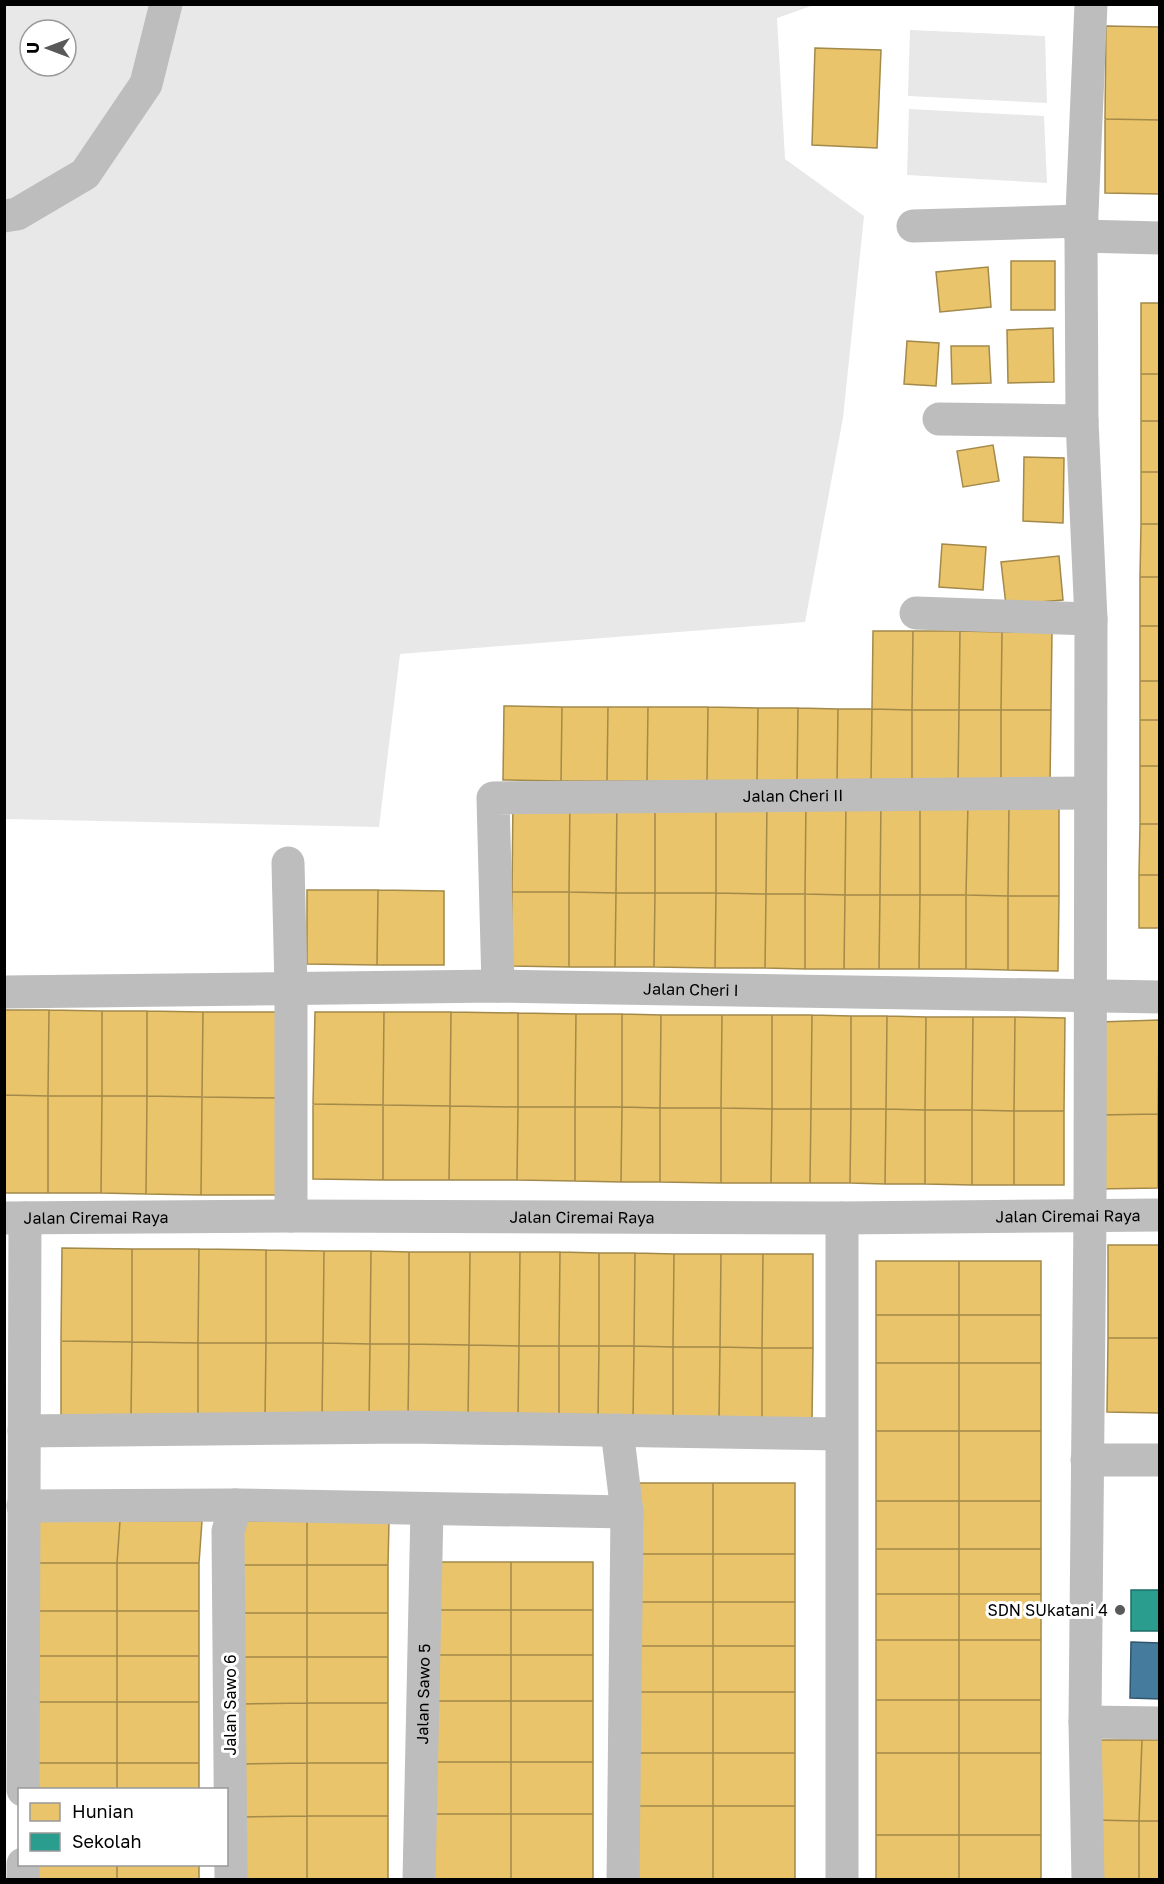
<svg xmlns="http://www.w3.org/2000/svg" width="1164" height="1884" viewBox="0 0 1164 1884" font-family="'Golos Text',sans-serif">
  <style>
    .green { fill: #e8e8e8; fill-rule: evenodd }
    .homes { fill: #e9c46a; stroke: #a3894a; stroke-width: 1.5 }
    .schools { fill: #2a9d8f; stroke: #1d6e64; stroke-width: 1.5 }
    .public { fill: #457b9d; stroke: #30566e; stroke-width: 1.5 }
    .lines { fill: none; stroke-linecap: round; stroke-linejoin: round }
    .street { stroke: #bdbdbd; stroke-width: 33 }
    .poi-dot { fill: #595959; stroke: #fff; stroke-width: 2 }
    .labels { text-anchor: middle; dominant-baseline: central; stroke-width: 6; stroke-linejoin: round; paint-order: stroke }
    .street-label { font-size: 16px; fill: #000; stroke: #fff }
    .poi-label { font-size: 16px; fill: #000; stroke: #fff; text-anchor: end }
  </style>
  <rect width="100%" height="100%" fill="#fff"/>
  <!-- green -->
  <path class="green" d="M5,5H814L777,18L785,159L864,216L843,418L805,622L400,654L379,827L5,819ZM30,30H66V66H30Z
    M910,30L1045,36L1047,103L908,96Z
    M909,109L1044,116L1047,183L907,175Z"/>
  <!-- homes -->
  <path class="homes" d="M1106,26L1160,27V120L1105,119Z
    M815,48L881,50L877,148L812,145Z
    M1105,119L1160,120V194L1105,193Z
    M1011,261H1055V310H1011Z
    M988,267L991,307L940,312L936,272Z
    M1141,303H1160V374H1141Z
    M1053,328L1054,382L1008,383L1007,330Z
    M907,341L939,343L936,386L904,384Z
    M951,346H989L991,383L952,384Z
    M1141,374H1160V421H1141Z
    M1141,421H1160V472H1141Z
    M993,445L999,481L963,487L957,451Z
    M1024,457L1064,458L1063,523L1023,521Z
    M1141,472H1160V524H1141Z
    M1141,524H1160V577H1140Z
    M942,544L986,547L983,590L939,587Z
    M1059,556L1063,600L1006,605L1001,562Z
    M1140,577H1160V626H1140Z
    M1140,626H1160V681H1140Z
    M873,631H913L912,710L872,709Z
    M913,631H960L959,710H912Z
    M960,631L1002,632L1001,710H959Z
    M1002,632H1052L1051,710H1001Z
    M1140,681H1160V720H1140Z
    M504,706L562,707L561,781L503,780Z
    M562,707H608L607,781H561Z
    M608,707H648L647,781H607Z
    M648,707H708L707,782L647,781Z
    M708,707L758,708L757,782H707Z
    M758,708H798L797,783L757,782Z
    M798,708L838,709L837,783H797Z
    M838,709H872L871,783H837Z
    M872,709L912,710V783H871Z
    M912,710H959L958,784L912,783Z
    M959,710H1001V784H958Z
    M1001,710H1051L1050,785L1001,784Z
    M1140,720H1160V766H1140Z
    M1140,766H1160V824H1140Z
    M513,799H570L569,892H512Z
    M570,799H617L616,893L569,892Z
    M617,799L655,800V893H616Z
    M655,800H716V893H655Z
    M716,800L767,801L766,894L716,893Z
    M767,801H806L805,894H766Z
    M806,801H846L845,895L805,894Z
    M846,801H881L880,895H845Z
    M881,801L920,802V895H880Z
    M920,802H968L966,895H920Z
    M968,802L1009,803L1008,896L966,895Z
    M1009,803H1059V896H1008Z
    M1140,824H1160V875H1139Z
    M1139,875H1160V928H1139Z
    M307,890H378L377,965L307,964Z
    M378,890L444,891V965H377Z
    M512,892H569V967L511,966Z
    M569,892L616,893L615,967H569Z
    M616,893H655L654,967H615Z
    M655,893H716L715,968L654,967Z
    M716,893L766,894L765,968H715Z
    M766,894H805V969L765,968Z
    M805,894L845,895L844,969H805Z
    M845,895H880L879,969H844Z
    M880,895H920L919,969H879Z
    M920,895H966V969H919Z
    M966,895L1008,896V970L966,969Z
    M1008,896H1059L1058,971L1008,970Z
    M5,1010H49L48,1096L5,1095Z
    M49,1010L102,1011V1096H48Z
    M102,1011H147V1096H102Z
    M147,1011L203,1012L202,1097L147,1096Z
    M203,1012H285L284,1098L202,1097Z
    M315,1012H384L383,1105L313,1104Z
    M384,1012H451L450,1106L383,1105Z
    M451,1012L518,1013V1107L450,1106Z
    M518,1013L576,1014L575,1107H518Z
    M576,1014H622V1107H575Z
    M622,1014L661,1015L660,1108L622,1107Z
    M661,1015H722L721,1108H660Z
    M722,1015H772V1109L721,1108Z
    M772,1015H812L811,1109H772Z
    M812,1015L851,1016V1109H811Z
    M851,1016H887L886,1109H851Z
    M887,1016L926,1017L925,1110L886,1109Z
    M926,1017H973L972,1110H925Z
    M973,1017H1015L1014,1111L972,1110Z
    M1015,1017L1065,1018L1064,1111H1014Z
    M1159,1020L1160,1114H1158Z
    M1159,1020L1158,1114L1098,1115L1099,1022Z
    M5,1095L48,1096V1193H4Z
    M48,1096H102L101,1193H48Z
    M102,1096H147L146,1194L101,1193Z
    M147,1096L202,1097L201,1195L146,1194Z
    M202,1097L284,1098V1195H201Z
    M313,1104L383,1105V1180L313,1179Z
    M383,1105L450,1106L449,1180H383Z
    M450,1106L518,1107L517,1180H449Z
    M518,1107H575V1181L517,1180Z
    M575,1107H622L621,1182L575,1181Z
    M622,1107L660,1108V1182H621Z
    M660,1108H721V1183L660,1182Z
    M721,1108L772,1109L771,1183H721Z
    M772,1109H811L810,1183H771Z
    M811,1109H851L850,1183H810Z
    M851,1109H886L885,1184L850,1183Z
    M886,1109L925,1110V1184H885Z
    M925,1110H972V1185L925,1184Z
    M972,1110L1014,1111V1185H972Z
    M1014,1111H1064V1185H1014Z
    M1158,1114V1188L1097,1189L1098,1115Z
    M1158,1114H1160V1188H1158Z
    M1108,1245H1160V1338H1108Z
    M62,1248L132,1249V1342L61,1341Z
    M132,1249H199L198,1343L132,1342Z
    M199,1249L266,1250V1343H198Z
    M266,1250L324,1251L323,1343H266Z
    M324,1251H371L370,1344L323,1343Z
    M371,1251L409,1252V1344H370Z
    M409,1252H470L469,1345L409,1344Z
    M470,1252H520L519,1346L469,1345Z
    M520,1252H560L559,1346H519Z
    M560,1252L599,1253V1346H559Z
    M599,1253H635L634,1346H599Z
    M635,1253L674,1254L673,1347L634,1346Z
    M674,1254H721L720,1347H673Z
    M721,1254H763L762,1348L720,1347Z
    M763,1254H813V1348H762Z
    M876,1261H959V1315H876Z
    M959,1261H1041V1315H959Z
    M876,1315H959V1363H876Z
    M959,1315H1041V1363H959Z
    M1108,1338H1160V1413L1107,1412Z
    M61,1341L132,1342L131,1416H61Z
    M132,1342L198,1343V1417L131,1416Z
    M198,1343H266L265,1417H198Z
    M266,1343H323L322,1418L265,1417Z
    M323,1343L370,1344L369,1418H322Z
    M370,1344H409L408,1419L369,1418Z
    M409,1344L469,1345L468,1419H408Z
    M469,1345L519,1346L518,1419H468Z
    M519,1346H559V1420L518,1419Z
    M559,1346H599L598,1420H559Z
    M599,1346H634L633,1420H598Z
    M634,1346L673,1347V1421L633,1420Z
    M673,1347H720L719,1421H673Z
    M720,1347L762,1348V1422L719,1421Z
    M762,1348H813L812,1422H762Z
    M876,1363H959V1431H876Z
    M959,1363H1041V1431H959Z
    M876,1431H959V1501H876Z
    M959,1431H1041V1501H959Z
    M631,1483H713V1554H631Z
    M713,1483H795V1554H713Z
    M876,1501H959V1549H876Z
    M959,1501H1041V1549H959Z
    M38,1521H120L117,1563H35Z
    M120,1521H202L199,1563H117Z
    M240,1521H307V1565H239Z
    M307,1521H389L388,1565H307Z
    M876,1549H959V1594H876Z
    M959,1549H1041V1594H959Z
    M631,1554H713V1602H631Z
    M713,1554H795V1602H713Z
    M429,1562H511V1610H429Z
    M511,1562H593V1610H511Z
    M35,1563H117V1611H35Z
    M117,1563H199V1611H117Z
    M239,1565H307V1613H239Z
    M307,1565H388V1613H307Z
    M876,1594H959V1640H876Z
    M959,1594H1041V1640H959Z
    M631,1602H713V1646H631Z
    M713,1602H795V1646H713Z
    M429,1610H511V1655H429Z
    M511,1610H593V1655H511Z
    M35,1611H117V1656H35Z
    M117,1611H199V1656H117Z
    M239,1613H307V1657H239Z
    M307,1613H388V1657H307Z
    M876,1640H959V1700H876Z
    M959,1640H1041V1700H959Z
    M631,1646H713V1692H631Z
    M713,1646H795V1692H713Z
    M429,1655H511V1701H429Z
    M511,1655H593V1701H511Z
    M35,1656H117V1702H35Z
    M117,1656H199V1702H117Z
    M239,1657H307V1703L239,1704Z
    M307,1657H388V1703H307Z
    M631,1692H713V1753H631Z
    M713,1692H795V1753H713Z
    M876,1700H959V1753H876Z
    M959,1700H1041V1753H959Z
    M429,1701H511V1762H429Z
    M511,1701H593V1762H511Z
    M35,1702H117V1763H35Z
    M117,1702H199V1763H117Z
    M307,1703H388V1763H307Z
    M307,1703V1763L239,1764V1704Z
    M1097,1740H1142L1139,1821L1095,1820Z
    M1142,1740H1160V1821H1139Z
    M631,1753H713V1806H631Z
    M713,1753H795V1806H713Z
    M876,1753H959V1835H876Z
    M959,1753H1041V1835H959Z
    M429,1762H511V1814H429Z
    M511,1762H593V1814H511Z
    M35,1763H117V1790H35Z
    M117,1763H199V1790H117Z
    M307,1763V1816L239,1817V1764Z
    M307,1763H388V1816H307Z
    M631,1806H713V1880H631Z
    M713,1806H795V1880H713Z
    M429,1814H511V1880H429Z
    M511,1814H593V1880H511Z
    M307,1816V1880H239V1817Z
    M307,1816H388V1880H307Z
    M1095,1820L1139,1821V1880H1094Z
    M1139,1821H1160V1880H1139Z
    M876,1835H959V1880H876Z
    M959,1835H1041V1880H959Z
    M35,1864H117V1880H35Z
    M117,1864H199V1880H117Z"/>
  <!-- schools -->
  <path class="schools" d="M1131,1590H1160V1631H1131Z"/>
  <!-- public -->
  <path class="public" d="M1131,1642L1160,1643V1699L1130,1698Z"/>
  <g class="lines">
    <!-- street -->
    <g class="street">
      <path d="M4,216L17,214L85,174L146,84L166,4"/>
      <path d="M913,226L1082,221"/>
      <path d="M1081,236L1160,238"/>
      <path d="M939,419L1082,421"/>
      <path d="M916,613L1091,619"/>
      <path d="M288,863L291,988V1216"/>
      <path id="s1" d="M498,986L493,798L1090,793"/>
      <path id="s2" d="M4,992L498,986L1160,997"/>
      <path id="s3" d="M4,1218L291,1216L842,1218L1160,1215"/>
      <path d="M617,1430L627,1512L623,1880"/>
      <path d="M24,1431L408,1427L841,1434"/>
      <path d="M1087,1460H1160"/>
      <path d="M23,1506L236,1505L627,1512"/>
      <path d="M1085,1722L1160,1723"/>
      <path d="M23,1790L25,1218"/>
      <path d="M23,1864V1880"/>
      <path d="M231,1880L228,1531L236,1505"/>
      <path id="s4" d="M419,1880L427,1509"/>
      <path d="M842,1880V1218"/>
      <path d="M1088,1880L1085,1722L1090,1215L1091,619L1082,421L1081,236L1091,4"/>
    </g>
  </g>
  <!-- markers -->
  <circle class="poi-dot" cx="1120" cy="1610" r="6"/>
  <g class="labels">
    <!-- street labels -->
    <g class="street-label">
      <text stroke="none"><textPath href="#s1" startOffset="488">Jalan Cheri II</textPath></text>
      <text stroke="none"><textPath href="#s2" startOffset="687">Jalan Cheri I</textPath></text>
      <text stroke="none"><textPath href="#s3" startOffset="1064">Jalan Ciremai Raya</textPath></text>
      <text stroke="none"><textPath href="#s3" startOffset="92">Jalan Ciremai Raya</textPath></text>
      <text stroke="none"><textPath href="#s3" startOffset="578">Jalan Ciremai Raya</textPath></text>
      <text stroke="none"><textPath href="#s4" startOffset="186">Jalan Sawo 5</textPath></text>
      <text transform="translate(230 1705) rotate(-90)">Jalan Sawo 6</text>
    </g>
    <!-- poi labels -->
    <g class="poi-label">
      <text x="1108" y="1610">SDN SUkatani 4</text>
    </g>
  </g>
  <!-- border -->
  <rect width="1164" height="1884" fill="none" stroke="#000000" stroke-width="12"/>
  <!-- legend -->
  <rect x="18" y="1788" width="210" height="78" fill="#ffffff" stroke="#999999" stroke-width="1.5"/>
  <rect x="30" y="1803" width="30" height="18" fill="#e9c46a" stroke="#999999" stroke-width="1.5"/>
  <text x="72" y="1818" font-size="18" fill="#000000">Hunian</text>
  <rect x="30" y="1833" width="30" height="18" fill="#2a9d8f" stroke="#999999" stroke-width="1.5"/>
  <text x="72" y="1848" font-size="18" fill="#000000">Sekolah</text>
  <!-- north arrow -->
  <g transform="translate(48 48) rotate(270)"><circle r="28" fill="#ffffff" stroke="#999999" stroke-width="1.5"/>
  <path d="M0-4.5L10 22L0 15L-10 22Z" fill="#595959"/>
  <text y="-9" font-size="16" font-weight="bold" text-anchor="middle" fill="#000000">U</text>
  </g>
</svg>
